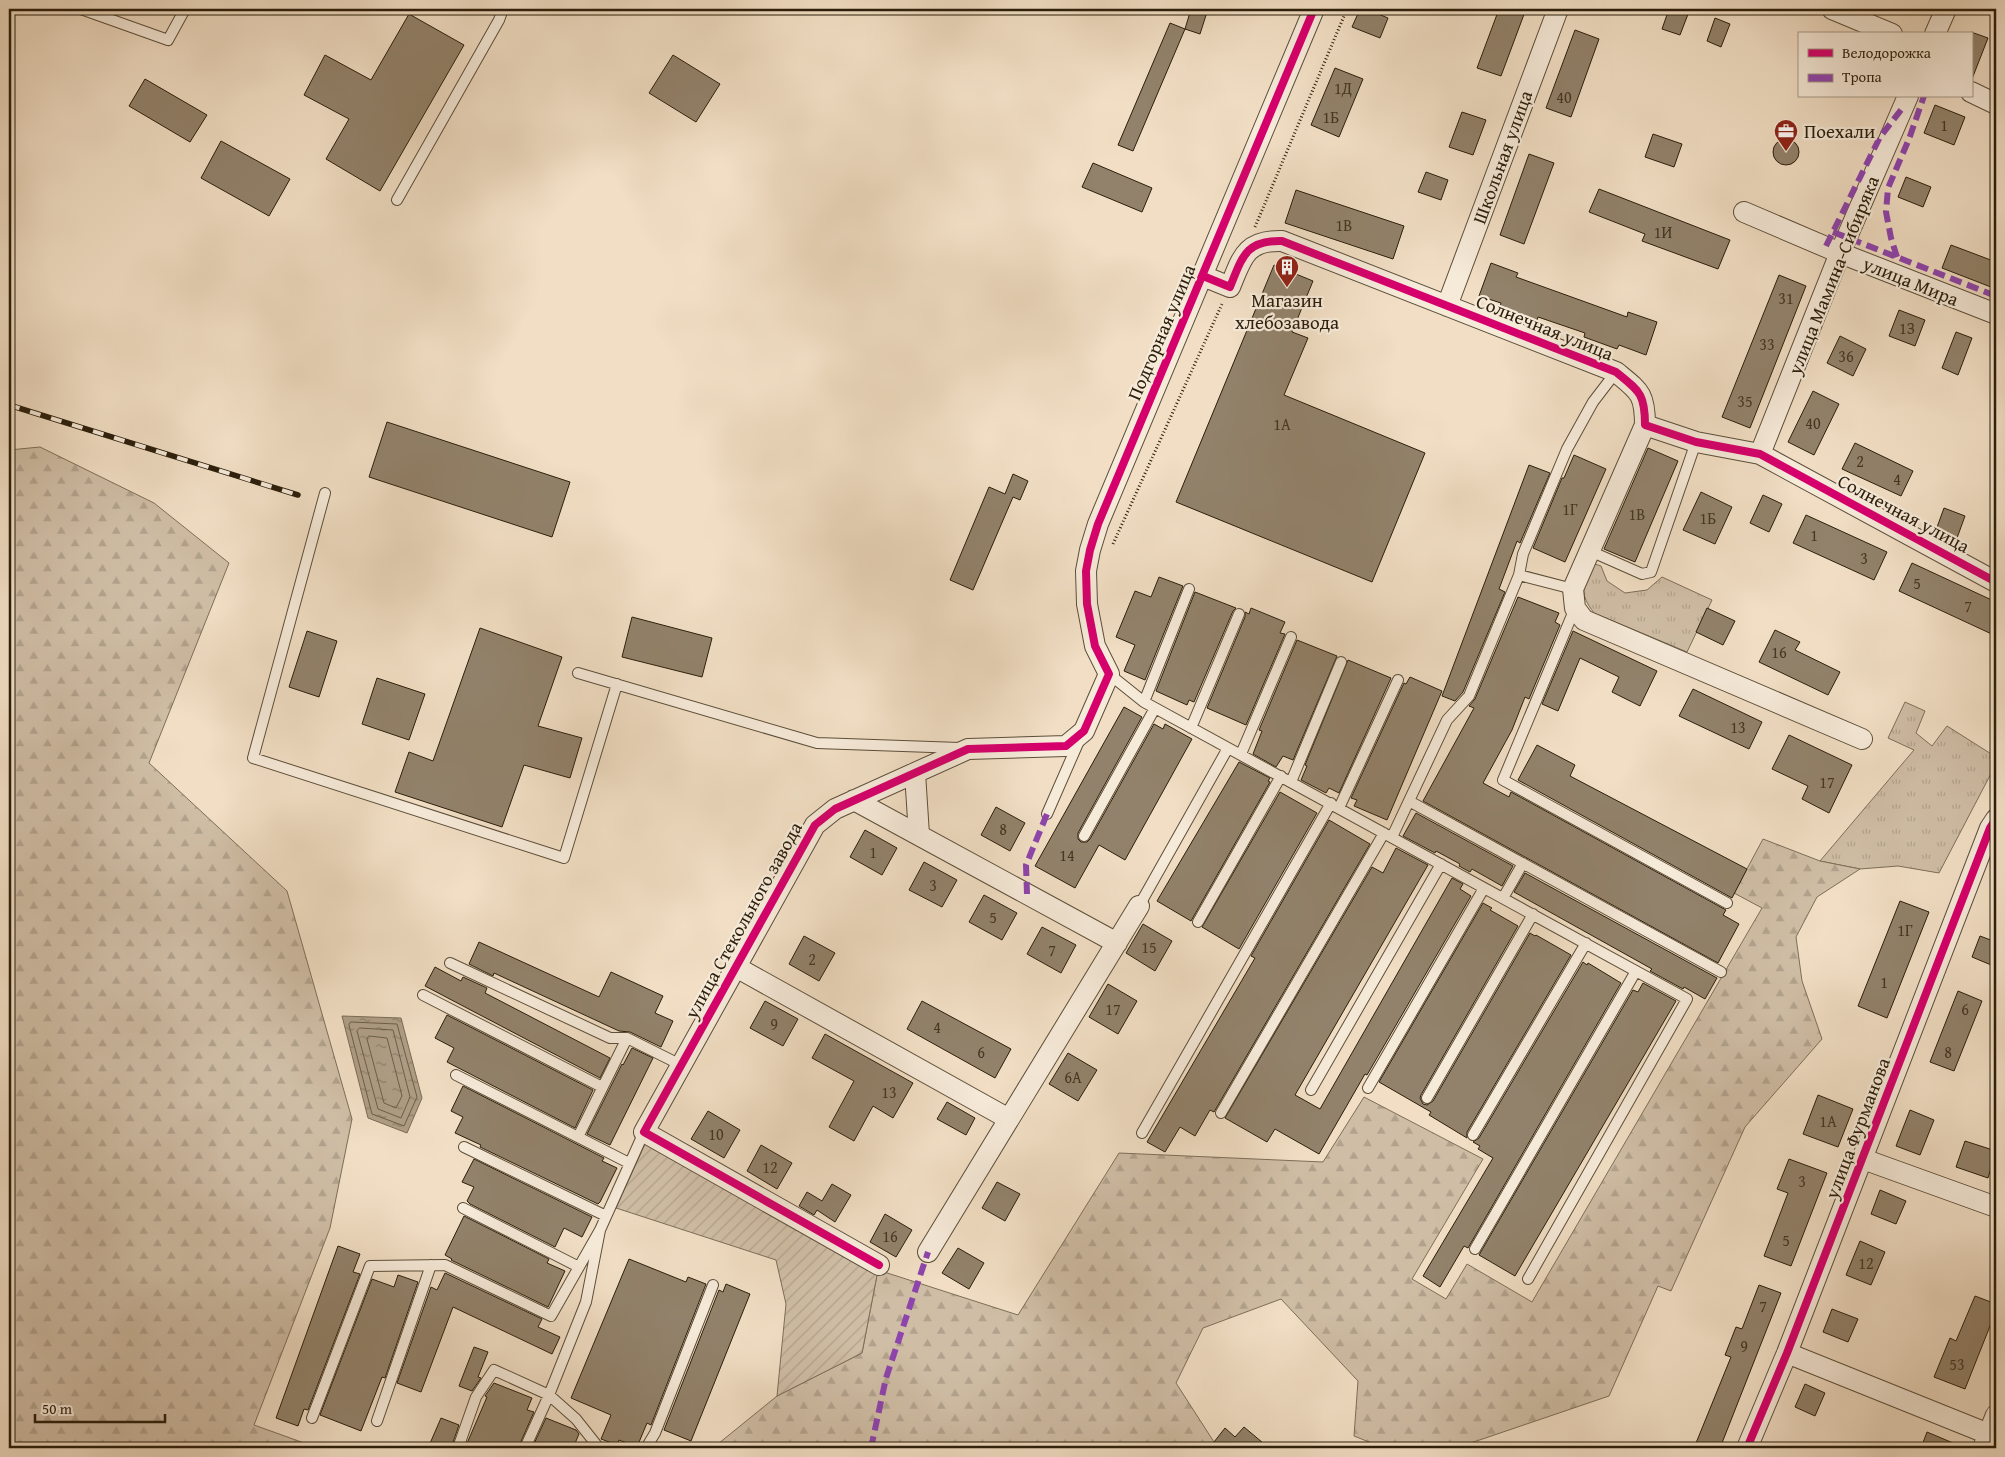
<svg xmlns="http://www.w3.org/2000/svg" width="2005" height="1457" viewBox="0 0 2005 1457" font-family="'Gentium Book Plus',serif">
  <style>
    .grass { fill: url(#grass-tufts); stroke: #7d6e58 }
    .forest { fill: url(#forest-firs); stroke: #7d6e58 }
    .garden { fill: url(#garden-furrows); stroke: #7d6e58 }
    .water { fill: url(#water-ripples); stroke: #7a6a54 }
    .lines { fill: none; stroke-linecap: round; stroke-linejoin: round }
    .shore { stroke: #6c5e48; stroke-width: 1 }
    .building { fill: #92826b; stroke: #2b1e0b }
    .service-casing { stroke: #5c4e39; stroke-width: 12 }
    .minor-casing { stroke: #5c4e39; stroke-width: 22 }
    .path { stroke: #2b1e0b; stroke-width: 3; stroke-dasharray: 1 2.5; stroke-linecap: butt }
    .service { stroke: #f6ead9; stroke-width: 10 }
    .minor { stroke: #f6ead9; stroke-width: 20 }
    .rail-casing { stroke: #2b1e0b; stroke-width: 5.5 }
    .rail { stroke: #f6ead9; stroke-width: 4; stroke-dasharray: 11; stroke-linecap: butt }
    .quiet { stroke: #8e44ad; stroke-width: 6; stroke-dasharray: 12 6; stroke-linecap: butt }
    .cycleway-casing { stroke: #f6ead9; stroke-width: 11 }
    .cycleway { stroke: #d6006c; stroke-width: 8 }
    .labels { text-anchor: middle; dominant-baseline: central; stroke-width: 4.5; stroke-linejoin: round; paint-order: stroke }
    .number-label { font-size: 16px; fill: #453723 }
    .poi-label { font-size: 19px; fill: #2b1e0b; stroke: #f6ead9; text-anchor: start }
    .street-label { font-size: 19px; fill: #2b1e0b; stroke: #f6ead9 }
  </style>
  <defs>
    <pattern id="grass-tufts" width="24" height="20" patternUnits="userSpaceOnUse" patternTransform="scale(1.25)"><rect width="24" height="20" fill="#cfbda5"/><path d="M3 7l-1-3M5 7V3M7 7l1-3M15 17l-1-3M17 17v-4M19 17l1-3" fill="none" stroke="#b2a28d"/></pattern>
    <pattern id="forest-firs" width="22" height="20" patternUnits="userSpaceOnUse" patternTransform="scale(1.25)"><rect width="22" height="20" fill="#cfbda5"/><path d="M5 1l3.5 6h-7zM16 11l3.5 6h-7z" fill="#b2a28d"/></pattern>
    <pattern id="garden-furrows" width="10" height="10" patternUnits="userSpaceOnUse" patternTransform="scale(1.25)"><rect width="10" height="10" fill="#cfbda5"/><path d="M-1 1l2-2M0 10L10 0M9 11l2-2" fill="none" stroke="#b2a28d"/></pattern>
    <pattern id="water-ripples" width="26" height="14" patternUnits="userSpaceOnUse" patternTransform="scale(1.25)"><rect width="26" height="14" fill="#ae9d85"/><path d="M2 4q2-2 4 0t4 0M15 11q2-2 4 0t4 0" fill="none" stroke="#8e7f6b"/></pattern>
  </defs>
  <rect width="100%" height="100%" fill="#f1dec4"/>
  <filter id="stains"><feTurbulence type="fractalNoise" baseFrequency=".004" numOctaves="4"/><feColorMatrix values="0 0 0 0 .2 0 0 0 0 .09 0 0 0 0 .02 0 0 0 .5 -.17"/></filter>
  <radialGradient id="worn" r=".72"><stop offset=".6" stop-color="#630" stop-opacity="0"/><stop offset="1" stop-color="#630" stop-opacity=".3"/></radialGradient>
  <!-- grass -->
  <path class="grass" d="M1595,564L1601,566L1607,581L1625,593L1647,590L1662,577L1712,600L1687,652L1594,613C1579,593 1583,588 1591,566Z
    M1905,702L1925,711L1916,733L1932,746L1947,726L1996,757V764L1939,873L1898,866L1860,869L1820,861L1914,750L1888,738Z"/>
  <!-- forest -->
  <path class="forest" d="M40,447L154,503L229,563L149,763L287,891L352,1119L330,1228L254,1425L318,1448H9V450Z
    M1763,839L1820,861L1860,869L1817,897L1796,937L1802,981L1822,1039L1745,1127L1671,1291L1658,1286L1609,1396L1456,1448H1384L1354,1436L1358,1381L1281,1299L1203,1328L1176,1383L1214,1442L1206,1448H713L777,1396L862,1353L878,1270L1018,1315L1119,1153L1323,1162L1364,1097L1483,1159L1412,1279L1446,1299L1467,1264L1532,1302L1762,908L1734,893Z"/>
  <!-- garden -->
  <path class="garden" d="M645,1144H650L878,1270L862,1353L777,1396L786,1304L776,1260L616,1208Z"/>
  <!-- water -->
  <path class="water" d="M342,1016L401,1018L422,1098L407,1133L368,1118Z"/>
  <g class="lines">
    <!-- shore -->
    <path class="shore" d="M351,1022L397,1024L417,1097L404,1126L372,1114L349,1025Z
      M360,1028L393,1030L410,1097L401,1118L378,1109L357,1031Z
      M369,1036L387,1038L402,1096L396,1108L384,1103L367,1039Z"/>
  </g>
  <!-- building -->
  <path class="building" d="M1191,9H1208L1200,34L1185,29Z
    M1360,9H1366L1388,18L1380,38L1352,27Z
    M1499,9H1526L1501,76L1477,68Z
    M1669,9H1690L1680,35L1662,29Z
    M409,14L464,45L380,191L326,159L349,119L304,95L325,55L371,80Z
    M1715,18L1730,24L1721,47L1707,41Z
    M1170,23L1185,29L1133,151L1118,145Z
    M1575,30L1599,39L1571,117L1546,108Z
    M1971,32L1988,38L1972,79H1971Z
    M673,55L720,84L696,122L649,93Z
    M1335,68L1363,79L1339,137L1311,125Z
    M145,79L207,115L190,142L129,106Z
    M1935,105L1965,117L1954,145L1924,133Z
    M1462,112L1486,120L1473,155L1449,147Z
    M1653,134L1682,144L1674,167L1645,157Z
    M1773 152a13 13 0 1 1 26 0a13 13 0 1 1-26 0Z
    M221,141L290,179L269,216L201,178Z
    M1529,154L1554,163L1524,244L1500,235Z
    M1093,163L1152,188L1142,212L1082,187Z
    M1426,172L1448,180L1441,200L1418,192Z
    M1906,177L1931,187L1923,207L1898,197Z
    M1599,189L1730,240L1718,269L1642,241L1645,234L1589,212Z
    M1296,190L1404,226L1393,259L1285,223Z
    M1951,245L1996,262V289L1942,268Z
    M1491,263L1518,273L1516,277L1627,317L1628,312L1657,322L1646,355L1619,345L1617,349L1584,337L1585,333L1538,317L1537,320L1500,307L1501,303L1479,296Z
    M1274,265L1313,281L1292,332L1308,338L1284,395L1425,453L1372,582L1176,502Z
    M1779,275L1806,286L1750,428L1722,417Z
    M1899,310L1925,320L1915,346L1889,336Z
    M1956,332L1972,338L1958,375L1942,368Z
    M1840,336L1866,349L1853,376L1827,363Z
    M1813,391L1839,404L1814,455L1788,442Z
    M387,422L570,482L552,537L369,477Z
    M1855,443L1913,471L1901,496L1842,469Z
    M1648,448L1678,461L1635,562L1604,549Z
    M1574,455L1606,469L1565,562L1533,548L1562,478H1564Z
    M1529,465L1550,473L1520,543L1517,541L1499,589L1505,592L1463,692L1455,701L1442,696Z
    M1013,474L1028,481L1020,500L1013,497L973,590L950,580L989,487L1005,494Z
    M1701,492L1732,507L1715,544L1683,530Z
    M1763,495L1782,504L1769,532L1750,523Z
    M1944,508L1965,516L1957,538L1936,530Z
    M1806,515L1887,552L1874,580L1793,543Z
    M1912,563L1996,602V636L1899,591Z
    M1159,577L1183,586L1145,680L1124,671L1135,645L1116,637L1135,591L1151,597Z
    M1195,592L1236,608L1233,611L1194,702L1189,700L1187,705L1156,691Z
    M1518,597L1559,613L1555,622L1560,625L1529,699L1525,697L1512,730L1483,783L1509,797L1511,792L1726,910L1723,915L1739,924L1718,963L1423,801L1474,708L1469,706L1475,699Z
    M1251,608L1285,622L1280,633L1285,634L1246,725L1207,708L1245,617V612L1249,614Z
    M1707,608L1735,621L1723,645L1696,632Z
    M632,617L712,638L702,677L622,657Z
    M480,628L562,657L538,726L582,738L570,778L524,765L502,827L395,792L409,752L433,761Z
    M1775,630L1800,642L1795,650L1840,672L1828,695L1759,662Z
    M307,631L337,641L319,697L289,687Z
    M1573,631L1657,671L1640,706L1612,692L1619,677L1580,658L1558,711L1542,704Z
    M1297,640L1337,656L1293,760L1283,756L1276,767L1253,754L1262,731L1259,730Z
    M1348,660L1391,678L1339,793L1329,788L1326,793L1301,780L1307,766L1305,765Z
    M1410,677L1442,691L1387,820L1354,806L1357,800L1351,798L1404,683L1406,684Z
    M377,678L425,694L409,740L362,724Z
    M1693,689L1762,722L1749,749L1679,716Z
    M1124,707L1142,717L1078,833V839L1081,842H1087L1090,839L1154,724L1163,729L1165,724L1192,739L1125,860L1099,845L1075,888L1035,866Z
    M1789,735L1852,765L1829,813L1802,799L1808,786L1772,769Z
    M1537,745L1575,765L1570,776L1747,869L1732,898L1518,780Z
    M1239,762L1270,778L1268,781L1270,782L1191,921L1157,901Z
    M1280,792L1317,813L1239,949L1202,927Z
    M996,807L1025,823L1010,851L981,835Z
    M1416,813L1513,866L1502,886L1472,869L1470,872L1459,866L1460,864L1436,851L1435,853L1403,836Z
    M1329,820L1370,844L1214,1112L1210,1110L1195,1136L1180,1127L1165,1152L1147,1142L1255,958L1251,956Z
    M865,830L897,848L882,875L850,857Z
    M1396,848L1428,865L1295,1095L1320,1109L1452,878L1463,884L1460,889L1471,896L1367,1075L1365,1074L1319,1154L1275,1129L1267,1142L1225,1118L1372,867L1383,873Z
    M924,862L957,880L942,907L909,890Z
    M1525,873L1717,978L1705,999L1684,987L1683,989L1650,971L1652,969L1514,892Z
    M984,895L1017,913L1002,940L969,922Z
    M1900,901L1929,912L1887,1018L1858,1006Z
    M1483,903L1492,908L1490,910L1518,926L1421,1095L1420,1098L1423,1104L1427,1105L1433,1101L1530,933L1535,936L1536,935L1571,955L1467,1132V1138L1429,1115L1431,1112L1379,1082Z
    M1143,924L1172,941L1155,971L1126,953Z
    M1042,927L1076,945L1061,973L1027,954Z
    M804,936L835,953L819,981L789,964Z
    M1980,936L1996,942V967L1972,957Z
    M479,942L599,997L611,972L663,996L655,1013L673,1021L661,1047L630,1032L619,1031L494,973L493,976L469,964Z
    M1583,962L1587,965L1588,963L1621,983L1468,1248L1464,1246L1440,1287L1423,1276L1493,1158L1478,1149L1480,1146L1473,1142L1479,1138Z
    M435,967L461,981L463,977L487,988L485,993L610,1058L600,1078L425,986Z
    M1643,983L1676,1001L1515,1276L1479,1255L1633,990L1638,992Z
    M1108,984L1137,1001L1118,1034L1089,1017Z
    M1958,991L1982,1001L1954,1071L1930,1062Z
    M765,1001L798,1019L783,1046L750,1028Z
    M922,1001L1011,1049L995,1078L907,1029Z
    M447,1015L593,1090L575,1128L447,1062L454,1048L435,1038Z
    M825,1034L913,1083L893,1118L873,1106L854,1141L829,1127L854,1081L812,1058Z
    M632,1048L653,1058L610,1145L587,1134L622,1064L623,1065Z
    M1068,1053L1097,1070L1078,1101L1049,1084Z
    M463,1086L604,1158L602,1161L617,1168L600,1202L598,1204L480,1147L481,1145L455,1133L463,1117L451,1111Z
    M1818,1095L1853,1109L1838,1147L1803,1134Z
    M947,1102L975,1118L966,1135L937,1119Z
    M1910,1110L1934,1120L1920,1155L1896,1146Z
    M708,1111L740,1130L724,1158L691,1139Z
    M1965,1141L1996,1151L1988,1178L1956,1167Z
    M761,1145L792,1163L777,1189L747,1171Z
    M474,1159L592,1217L582,1237L564,1228L555,1247L470,1204L467,1201L474,1187L462,1182Z
    M1789,1159L1827,1173L1791,1266L1764,1256L1788,1193L1777,1189Z
    M997,1182L1020,1194L1005,1221L982,1208Z
    M832,1184L851,1195L835,1222L817,1210L814,1215L799,1206L807,1192L822,1201Z
    M1880,1190L1906,1201L1896,1224L1871,1214Z
    M885,1214L912,1230L896,1257L870,1242Z
    M464,1216L549,1259L547,1263L565,1271L548,1307L451,1260L452,1259L445,1255Z
    M1860,1241L1885,1252L1871,1285L1846,1275Z
    M338,1246L360,1254L353,1272L360,1274L308,1410L304,1409L298,1426L276,1418Z
    M958,1248L984,1263L969,1289L942,1273Z
    M629,1259L686,1282L688,1277L706,1284L651,1425L647,1423L637,1447L619,1440L617,1445L601,1439L611,1415L571,1398Z
    M445,1273L542,1319L538,1327L560,1337L552,1354L453,1307L421,1392L397,1383L431,1287L437,1290Z
    M398,1275L418,1282L385,1378L382,1377L361,1431L320,1415L372,1279L394,1287Z
    M726,1284L750,1294L691,1441L664,1430L719,1290L723,1292Z
    M1759,1285L1781,1293L1720,1448H1694L1731,1357L1725,1355L1736,1327L1742,1329Z
    M1975,1296L1996,1304V1311L1965,1389L1934,1377L1950,1338L1956,1341Z
    M1832,1309L1858,1319L1848,1342L1823,1332Z
    M474,1347L488,1352L478,1377L481,1378L472,1391L459,1386Z
    M494,1383L532,1398L527,1410L534,1412L518,1448H465L487,1397L485,1396Z
    M1805,1384L1825,1393L1815,1416L1795,1407Z
    M441,1418L459,1425L451,1448H428Z
    M546,1418L576,1430L579,1434L573,1448H532Z
    M1244,1427L1269,1448H1222L1214,1442L1225,1428L1235,1437Z
    M1927,1432L1965,1448H1921Z"/>
  <g class="lines">
    <!-- service casing -->
    <g class="service-casing">
      <path id="service" d="M81,9L168,40L185,9
        M397,200L499,20L503,9
        M325,493L253,758L564,858L617,684
        M1590,551L1642,574L1651,572L1696,442
        M1519,575L1523,554L1567,449L1593,402L1616,372
        M1575,608L1503,780L1727,903
        M578,673L817,743L960,748
        M1109,674L1144,702L1687,999L1528,1279
        M1144,702L1189,589
        M1191,728L1239,614
        M1241,754L1291,637
        M1291,782L1341,662
        M1409,801L1721,972
        M1339,808L1398,680
        M1047,814L1079,741
        M1084,836L1155,708
        M1392,837L1447,720L1469,696L1519,575L1573,589
        M1503,898L1523,863
        M1139,906L1228,748
        M1198,922L1281,776
        M450,963L610,1038H627L681,1065
        M423,995L602,1087
        M456,1075L629,1163
        M1368,1088L1484,888
        M1311,1090L1441,864
        M1427,1098L1533,914
        M1221,1113L1384,833
        M1142,1133L1331,803
        M1473,1135L1586,943
        M578,1137L627,1038
        M464,1147L606,1216
        M463,1208L579,1267
        M1475,1249L1636,971
        M312,1418L370,1266L445,1265L551,1316L600,1230
        M377,1421L431,1265
        M458,1448L476,1397L494,1370L549,1395L576,1419L599,1448
        M525,1448L549,1395L586,1302L600,1230L644,1132
        M646,1448L655,1433L713,1285"/>
    </g>
    <!-- minor casing -->
    <g class="minor-casing">
      <path id="minor" d="M1832,9L1892,34
        M1935,34L1946,9
        M1971,92L1996,104
        M1744,212L1840,253L1996,314
        M1203,276L1230,287C1242,258 1245,240 1282,241L1616,372C1639,391 1645,393 1645,425L1696,442L1760,454L1996,582
        M1447,306L1558,9
        M1645,425L1573,589L1575,608L1584,620L1862,739
        M1760,454L1840,253L1908,96
        M915,773L919,835
        M854,800L1117,943
        M736,967L1009,1119
        M1863,1159L1996,1207
        M928,1252L1139,906
        M879,1265L644,1132L815,825L835,809L968,749L1066,746L1084,731L1109,674L1095,646L1087,604L1086,571L1090,550L1098,524L1314,9
        M1787,1353L1996,1437
        M1747,1448L1787,1353L1990,828L1996,819
        M1983,1448L1996,1415"/>
    </g>
    <!-- path -->
    <path class="path" d="M1255,227L1347,9
      M1113,544L1222,304"/>
    <!-- service -->
    <use href="#service" class="service"/>
    <!-- minor -->
    <use href="#minor" class="minor"/>
    <!-- rail casing -->
    <g class="rail-casing">
      <path id="rail" d="M9,405L298,495"/>
    </g>
    <!-- rail -->
    <use href="#rail" class="rail"/>
    <!-- quiet -->
    <path class="quiet" d="M1833,232L1996,296
      M1826,246L1880,137L1904,106
      M1897,257L1891,238L1886,212L1888,188L1909,139L1924,96
      M1027,894L1026,865L1047,814
      M871,1448L886,1378L928,1252"/>
    <!-- cycleway casing -->
    <g class="cycleway-casing">
      <path id="cycleway" d="M1203,276L1230,287C1242,258 1245,240 1282,241L1616,372C1639,391 1645,393 1645,425L1696,442L1760,454L1996,582
        M879,1265L644,1132L815,825L835,809L968,749L1066,746L1084,731L1109,674L1095,646L1087,604L1086,571L1090,550L1098,524L1314,9
        M1747,1448L1787,1353L1990,828L1996,819"/>
    </g>
    <!-- cycleway -->
    <use href="#cycleway" class="cycleway"/>
  </g>
  <!-- icons -->
  <defs>
    <g id="office-pin" transform="scale(1.25)"><path d="M0 17L-7.5 6A9.5 9.5 0 1 1 7.5 6Z" fill="#8f2418" stroke="#f6ead9"/><path d="M-6-3h4V-5.5h4V-3h4V5H-6ZM-1-4.5V-3h2v-1.5ZM-6 0V1H6V0Z" fill="#fff"/></g>
    <g id="building-pin" transform="scale(1.25)"><path d="M0 17L-7.5 6A9.5 9.5 0 1 1 7.5 6Z" fill="#8f2418" stroke="#f6ead9"/><path d="M-4-6H4V6H1V3H-1V6H-4ZM-2.5-4.3h1.7v1.8h-1.7ZM.8-4.3h1.7v1.8H.8ZM-2.5-1h1.7V.8h-1.7ZM.8-1h1.7V.8H.8Z" fill="#fff"/></g>
  </defs>
  <g fill-rule="evenodd">
    <use href="#office-pin" x="1786" y="131"/>
    <use href="#building-pin" x="1287" y="267"/>
  </g>
  <g class="labels">
    <!-- number labels -->
    <g class="number-label">
      <text x="1343" y="88">1Д</text>
      <text x="1564" y="97">40</text>
      <text x="1331" y="117">1Б</text>
      <text x="1944" y="125">1</text>
      <text x="1344" y="225">1В</text>
      <text x="1663" y="232">1И</text>
      <text x="1786" y="298">31</text>
      <text x="1907" y="328">1З</text>
      <text x="1767" y="344">33</text>
      <text x="1846" y="356">36</text>
      <text x="1745" y="401">35</text>
      <text x="1813" y="423">40</text>
      <text x="1282" y="424">1А</text>
      <text x="1860" y="461">2</text>
      <text x="1897" y="479">4</text>
      <text x="1570" y="509">1Г</text>
      <text x="1637" y="514">1В</text>
      <text x="1708" y="518">1Б</text>
      <text x="1814" y="535">1</text>
      <text x="1864" y="558">3</text>
      <text x="1917" y="583">5</text>
      <text x="1968" y="606">7</text>
      <text x="1779" y="652">16</text>
      <text x="1738" y="727">13</text>
      <text x="1827" y="782">17</text>
      <text x="1003" y="829">8</text>
      <text x="873" y="852">1</text>
      <text x="1067" y="855">14</text>
      <text x="933" y="885">3</text>
      <text x="993" y="917">5</text>
      <text x="1905" y="930">1Г</text>
      <text x="1149" y="947">15</text>
      <text x="1052" y="950">7</text>
      <text x="812" y="959">2</text>
      <text x="1884" y="982">1</text>
      <text x="1113" y="1009">17</text>
      <text x="1965" y="1009">6</text>
      <text x="774" y="1024">9</text>
      <text x="937" y="1027">4</text>
      <text x="981" y="1052">6</text>
      <text x="1948" y="1052">8</text>
      <text x="1073" y="1077">6А</text>
      <text x="889" y="1092">13</text>
      <text x="1828" y="1121">1А</text>
      <text x="716" y="1134">10</text>
      <text x="770" y="1167">12</text>
      <text x="1802" y="1181">3</text>
      <text x="890" y="1236">16</text>
      <text x="1786" y="1240">5</text>
      <text x="1866" y="1263">12</text>
      <text x="1763" y="1306">7</text>
      <text x="1744" y="1346">9</text>
      <text x="1957" y="1364">53</text>
    </g>
    <!-- poi labels -->
    <g class="poi-label">
      <text x="1804" y="131">Поехали</text>
      <text x="1287" y="300" text-anchor="middle">Магазин<tspan x="1287" dy="22">хлебозавода</tspan></text>
    </g>
    <!-- street labels -->
    <g class="street-label">
      <text transform="translate(1502 157) rotate(-70)">Школьная улица</text>
      <text transform="translate(1833 275) rotate(-68)">улица Мамина-Сибиряка</text>
      <text transform="translate(1911 281) rotate(22)">улица Мира</text>
      <text transform="translate(1545 327) rotate(22)">Солнечная улица</text>
      <text transform="translate(1161 332) rotate(-67)">Подгорная улица</text>
      <text transform="translate(1904 513) rotate(28)">Солнечная улица</text>
      <text transform="translate(743 920) rotate(-61)">улица Стекольного завода</text>
      <text transform="translate(1857 1128) rotate(-69)">улица Фурманова</text>
    </g>
  </g>
  <!-- margin -->
  <rect width="2005" height="1457" fill="none" stroke="#f1dec4" stroke-width="30"/>
  <rect x="10" y="10" width="1985" height="1437" fill="none" stroke="#2b1e0b" stroke-width="2.5"/>
  <rect x="15" y="15" width="1975" height="1427" fill="none" stroke="#2b1e0b"/>
  <!-- legend -->
  <rect x="1798" y="32" width="175" height="65" fill="#f6ead9" stroke="#a59887"/>
  <rect x="1808" y="49" width="25" height="8" fill="#d6006c" stroke="#a59887"/>
  <text x="1842" y="58" font-size="15" fill="#2b1e0b">Велодорожка</text>
  <rect x="1808" y="74" width="25" height="8" fill="#8e44ad" stroke="#a59887"/>
  <text x="1842" y="82" font-size="15" fill="#2b1e0b">Тропа</text>
  <!-- scale -->
  <path d="M35 1414v8h130v-8" fill="none" stroke="#2b1e0b" stroke-width="2.5"/>
  <text x="42" y="1414" font-size="15" fill="#2b1e0b" stroke="#f6ead9" stroke-width="4" paint-order="stroke">50 m</text>
  <rect width="100%" height="100%" filter="url(#stains)"/>
  <rect width="100%" height="100%" fill="url(#worn)"/>
</svg>
